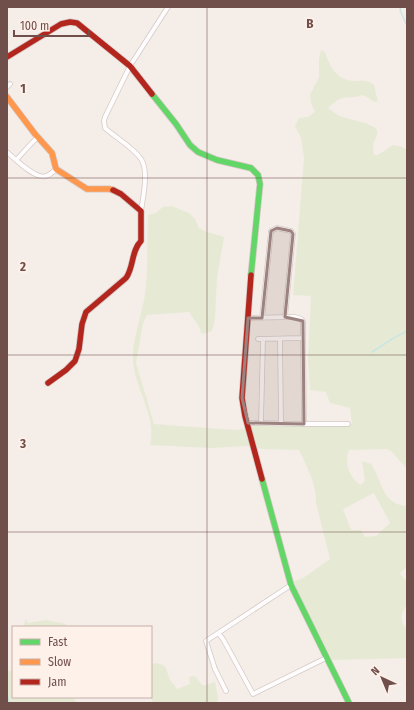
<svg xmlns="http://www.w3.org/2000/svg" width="414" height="710" viewBox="0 0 414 710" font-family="'Fira Sans Condensed',sans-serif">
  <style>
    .green { fill: #e6ead4; fill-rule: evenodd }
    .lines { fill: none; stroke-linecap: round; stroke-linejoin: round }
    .stream { stroke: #cbe5e1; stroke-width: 1.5 }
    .street-casing { stroke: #d4c9c6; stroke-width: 5.5 }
    .fast-casing { stroke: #d4c8c5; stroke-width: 7 }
    .slow-casing { stroke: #d4c8c5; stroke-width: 7 }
    .jam-casing { stroke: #d4c8c5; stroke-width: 7 }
    .street { stroke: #fefcfc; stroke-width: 4 }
    .fast { stroke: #63d668; stroke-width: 5.5 }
    .slow { stroke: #ff974d; stroke-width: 5.5 }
    .jam { stroke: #b3261e; stroke-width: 5.5 }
    .marked { fill: #9d837f; fill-opacity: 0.2; stroke: #9d837f; stroke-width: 3; stroke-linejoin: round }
    .grid { fill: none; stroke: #704f4b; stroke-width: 1; stroke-opacity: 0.55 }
    .grid-label { font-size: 13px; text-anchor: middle; font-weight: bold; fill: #704f4b; stroke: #fef1e9; stroke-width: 4; stroke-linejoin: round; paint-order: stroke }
  </style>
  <rect width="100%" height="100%" fill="#f5ede8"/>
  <!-- green -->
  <path class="green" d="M321,50L325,52C330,67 337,81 355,81C363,80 368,80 374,85L378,102C371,102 369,97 363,95C360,95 357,97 354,97C339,98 339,98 328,108L339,116L365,123L374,127L377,130V135L373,144L374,155H378L393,145L402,147L407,150V469L391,451L387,449L349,450C344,462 349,478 361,485L365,481L362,461L371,464C382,480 382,505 407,506V567L400,573L404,579L407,580V607H405C401,615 400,620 405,627H407V658L332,660L292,582L303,578L330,559L316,503C317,485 307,467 299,450L263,449L247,446L210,448L150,445C157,415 134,388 133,359C132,340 142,314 145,295C148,269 147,242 148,215L156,213L163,207L172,206L189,213L195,219L199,228L207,232L224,237L217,278L215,318L212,331L202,334L199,327L189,312L147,315L143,323L136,363L154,424L235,430L244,429V424L260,426L352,424L350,408L330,403L326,392L310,390L308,359L311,296L293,295L304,158L301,138L295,126L299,118L308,117L315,112L311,103L310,95L319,77V59ZM374,493L390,523L376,536L365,537L361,530H351L343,509Z
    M25,619L28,623L46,620L66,624V627H24Z
    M157,663L165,666L170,680L177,689L190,684L189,677L195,676L203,686L215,682L218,697L217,702L153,703L151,697V664Z
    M7,670L10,671L13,670V697H74L76,703H7Z"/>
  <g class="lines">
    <!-- stream -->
    <path class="stream" d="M401,7L400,10L407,26
      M372,352L392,339L407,331
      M7,694L9,703"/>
    <!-- street casing -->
    <g class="street-casing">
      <path id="street" d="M7,87L10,84
        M7,152C15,159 36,180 46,176C50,175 53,172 56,169
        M16,160C24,152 30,144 38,137
        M141,211C143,198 149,170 141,159C133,147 116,138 105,128L104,121L105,117L130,66L168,7
        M248,318L295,317L301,319L303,321V338
        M262,318L271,231L277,228L291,231L293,234L285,317
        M280,339L281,423
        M248,423L304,424L303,338L258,339
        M261,423L263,339
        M304,424H348
        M218,633L223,639L253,694L326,658
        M226,691L215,669L206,641L291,585"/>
    </g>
    <!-- fast casing -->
    <g class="fast-casing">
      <path id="fast" d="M152,94L176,124L190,145L198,152L217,160L251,168L258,175L260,184L251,275
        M262,479L291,585L349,703"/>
    </g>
    <!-- slow casing -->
    <g class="slow-casing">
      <path id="slow" d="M7,97L35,134L52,153L56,169L87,189H109L113,190"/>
    </g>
    <!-- jam casing -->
    <g class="jam-casing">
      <path id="jam" d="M7,57L61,24L70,22L77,23L130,66L152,94
        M251,275L242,398L245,416L262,479
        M48,383L66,370L75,361L79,349L82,324L86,312L126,278C134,267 131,251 141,241V211L121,194L113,190"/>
    </g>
    <!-- street -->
    <use href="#street" class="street"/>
    <!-- fast -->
    <use href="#fast" class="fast"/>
    <!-- slow -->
    <use href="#slow" class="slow"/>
    <!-- jam -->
    <use href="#jam" class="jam"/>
  </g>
  <!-- marked area -->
  <path class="marked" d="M277,228L291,231L293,234L285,317L303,321L304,424L248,423L242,398L248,318H262L271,231Z"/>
  <!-- grid -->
  <path class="grid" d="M207,7V703M7,178H407M7,355H407M7,532H407"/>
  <g class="grid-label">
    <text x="310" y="28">B</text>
    <text x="23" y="93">1</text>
    <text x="23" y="271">2</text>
    <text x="23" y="448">3</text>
  </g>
  <!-- border -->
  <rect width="414" height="710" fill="none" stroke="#704f4b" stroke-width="16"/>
  <!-- legend -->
  <rect x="12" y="626" width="140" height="72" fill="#fef1e9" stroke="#c5b0aa"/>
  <rect x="20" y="639" width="20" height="6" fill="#63d668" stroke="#c5b0aa"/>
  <text x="48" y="646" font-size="12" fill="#704f4b">Fast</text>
  <rect x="20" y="659" width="20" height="6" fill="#ff974d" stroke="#c5b0aa"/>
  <text x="48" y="666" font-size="12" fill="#704f4b">Slow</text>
  <rect x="20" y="679" width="20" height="6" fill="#b3261e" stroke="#c5b0aa"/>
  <text x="48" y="686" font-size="12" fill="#704f4b">Jam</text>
  <!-- north arrow -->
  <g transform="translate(382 678) rotate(316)" stroke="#fef1e9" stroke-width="3" paint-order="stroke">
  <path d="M0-3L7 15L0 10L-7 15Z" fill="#704f4b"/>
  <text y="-6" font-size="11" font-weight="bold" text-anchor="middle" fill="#704f4b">N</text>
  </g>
  <!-- scale -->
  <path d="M14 30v6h75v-6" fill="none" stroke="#704f4b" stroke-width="2"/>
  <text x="20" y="30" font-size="12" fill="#704f4b" stroke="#fef1e9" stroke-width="3" paint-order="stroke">100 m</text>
</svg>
